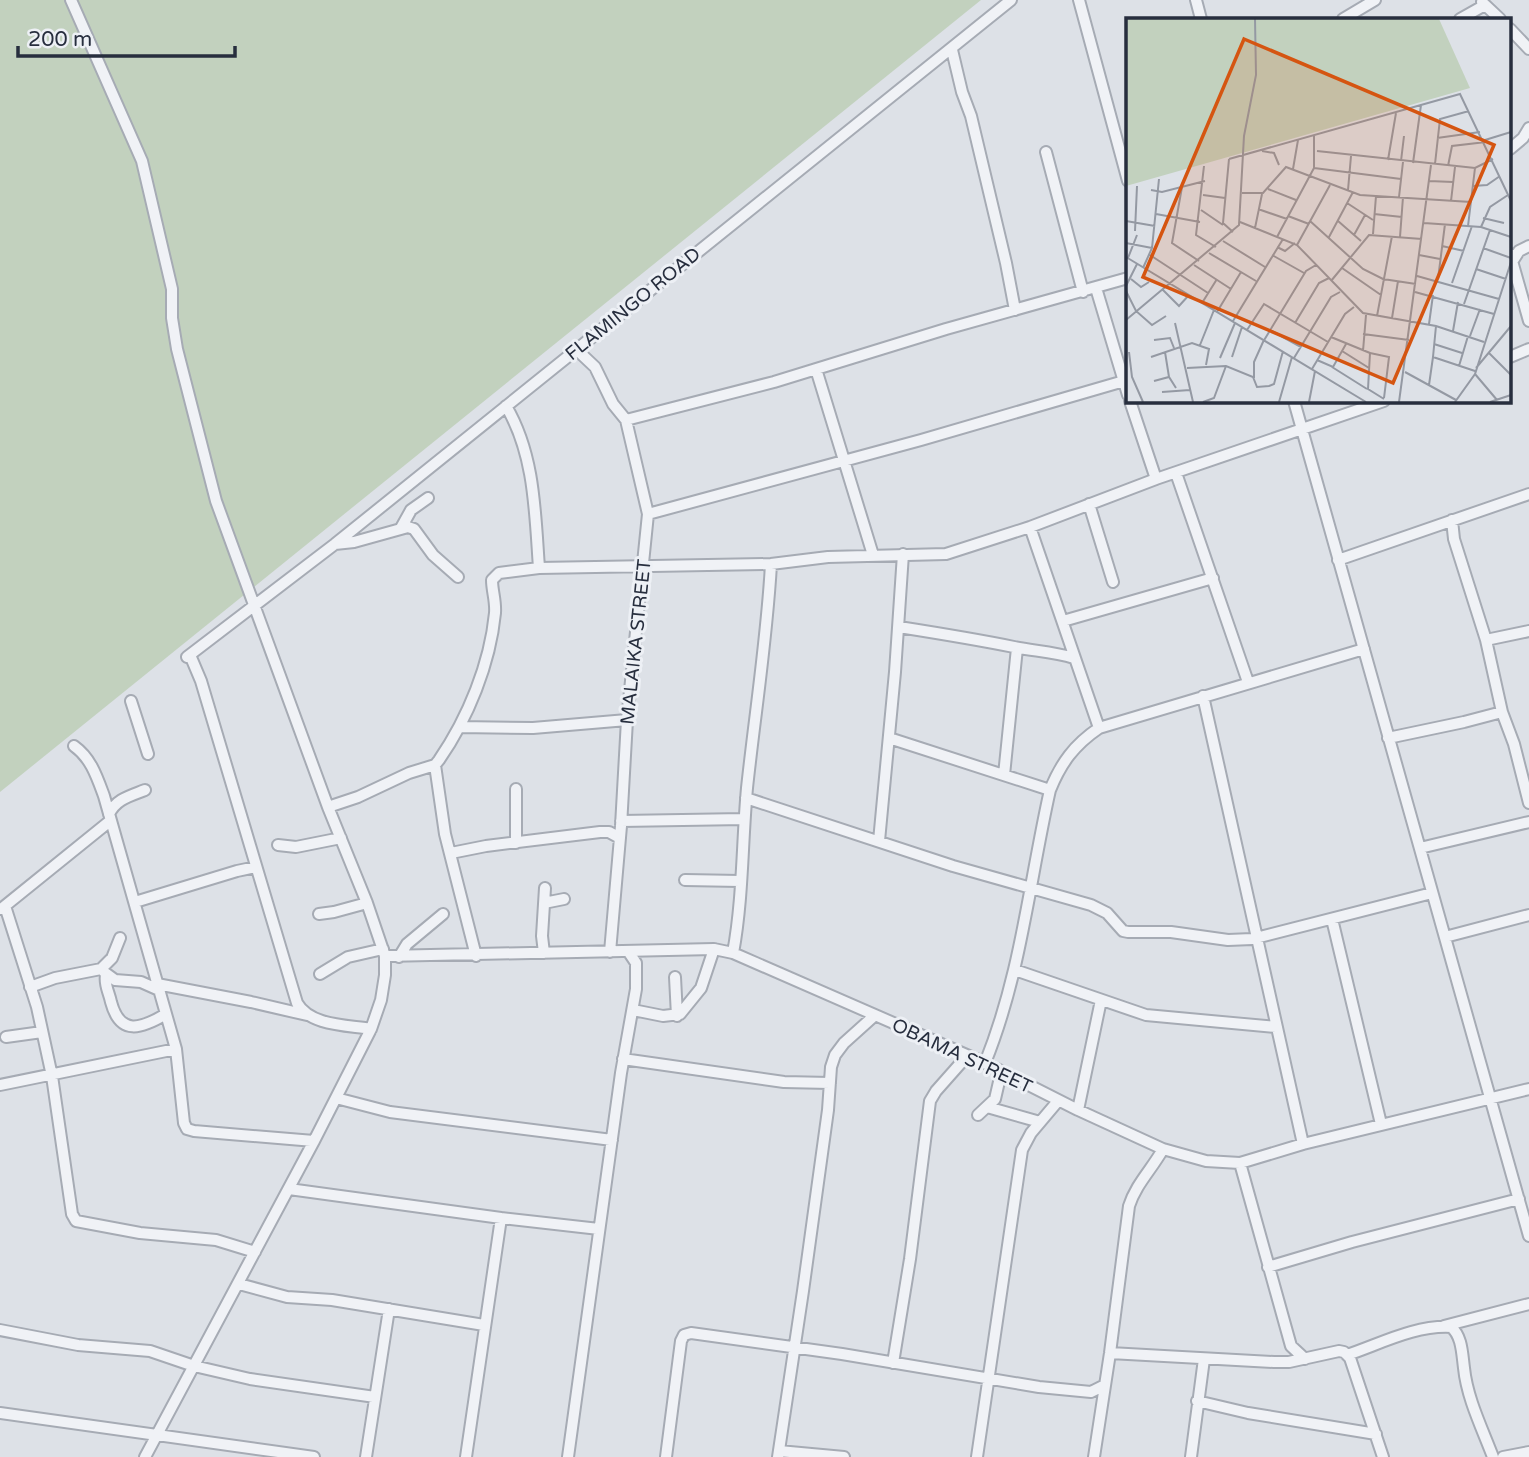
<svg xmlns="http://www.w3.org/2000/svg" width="1529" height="1457" viewBox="0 0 1529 1457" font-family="'Varela Round',sans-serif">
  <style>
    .green { fill: #c2d1be }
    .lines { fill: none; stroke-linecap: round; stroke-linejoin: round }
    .minor-casing { stroke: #a6abb4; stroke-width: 14 }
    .minor { stroke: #f0f2f6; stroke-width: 10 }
    .labels { text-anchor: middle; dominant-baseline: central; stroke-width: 6; stroke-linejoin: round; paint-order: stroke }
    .street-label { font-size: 19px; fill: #272e3e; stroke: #edf0f5 }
    .inset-road { fill: none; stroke: #9499a3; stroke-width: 2 }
    .view { fill: #d55511; fill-opacity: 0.15; stroke: #d55511; stroke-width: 3.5 }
    .inset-edge { fill: none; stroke: #272e3e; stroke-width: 3.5 }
  </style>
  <rect width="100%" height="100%" fill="#dde1e7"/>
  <!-- green -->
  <path class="green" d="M0,0H981L0,792Z"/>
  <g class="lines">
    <!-- minor casing -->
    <g class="minor-casing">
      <path id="minor" d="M71,0L142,161L172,289V318L177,349L216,501L328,807L367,903L385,956V975L381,1000L371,1029L314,1141L145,1457
        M1079,0L1128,181
        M1196,0L1201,19
        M1482,2L1500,19
        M1343,19L1375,0
        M1460,19L1485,5
        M1510,29L1529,49
        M952,50L962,92L971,116L1006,263L1015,310
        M1510,149L1523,138L1529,128
        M1046,152L1083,292
        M1510,254L1529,321
        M1512,262L1519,251L1529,246
        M1096,288L1128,395
        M577,350L595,367L613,404L626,420L648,514L627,720L621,826L610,952
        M1510,357L1529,349
        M816,369L873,555
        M1130,401L1156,479
        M1294,401L1529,1236
        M506,406C535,455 535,513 539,568
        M626,420L774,382L946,329L1128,278
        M1176,473L1248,682
        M1089,504L1113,582
        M648,514L921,440L1124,381
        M1452,520L1454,539L1486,640L1502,712L1514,744L1529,803
        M1030,527L1099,728
        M401,528L411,510L428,498
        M335,544L354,542L408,527L414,529L433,555L458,577
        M1338,560L1529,494
        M1063,621L1213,578
        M899,627C937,633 975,639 1014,647C1034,651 1054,652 1074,658
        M1486,640L1529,631
        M190,655L201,681L297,1003C310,1026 347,1025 371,1029
        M187,657L335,544L1011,0
        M1203,696L1303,1144
        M131,701L148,754
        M459,727L533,728L627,720
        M889,738L1050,790
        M1388,738L1464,722L1502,712
        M74,746C91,758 97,777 104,796L176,1049L184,1123L187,1129L194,1131L314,1141
        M435,765L445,834L476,956
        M1004,775L1017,648
        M746,798L953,866L1091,905L1107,913L1123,931L1128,932H1171L1228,940L1252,939L1432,893
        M328,807L358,797L409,773L435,765L439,760C468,718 490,664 495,613C496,601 492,591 492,580L499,573L539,568L771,564L828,557L946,554L1030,527L1156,479L1384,401
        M109,814C116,799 130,796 145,790
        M621,821L744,819
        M879,841L895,672L903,554
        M516,843V789
        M278,845L296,847L341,838
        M1420,848L1529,822
        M451,853L486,846L600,832H609L620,838
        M685,880L740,881
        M135,902L237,871L256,867
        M544,903L564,899
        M5,906L37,1007L52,1076L72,1214L76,1221L140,1233L216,1240L255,1252
        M1,909L110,821
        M319,914L334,912L367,903
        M1332,919L1381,1124
        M1445,937L1529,915
        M544,953L542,936L545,888
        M733,953C743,899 742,843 747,788C755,713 767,639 771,564
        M385,956L714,949L733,953L985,1063L1078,1110L1163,1149L1206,1161L1240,1163L1303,1144L1529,1089
        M399,957L407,944L443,914
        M1015,970L1146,1015L1276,1027
        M104,972L115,980L141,982L159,990
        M320,974L348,957L383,949
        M106,975C104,985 109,992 111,1002C120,1036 141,1029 166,1014
        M675,977L677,1016
        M157,984L251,1002L307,1015
        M30,987L55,978L101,969L112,958L120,938
        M633,1010L663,1016L680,1014L701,988L714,949
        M6,1037L42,1032
        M623,1059L784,1082L830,1083
        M985,1063C1021,974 1029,883 1050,790C1061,763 1074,745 1099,728L1364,649
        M0,1085L176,1049
        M336,1098L390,1112L612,1140
        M987,1107L1040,1122
        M1078,1110L1101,1000
        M978,1115L995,1099L1001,1073
        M1240,1163L1291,1346L1305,1359
        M289,1189L501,1218L599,1229
        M1268,1267L1352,1242L1519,1199
        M239,1284L287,1297L332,1300L484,1325
        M1444,1326L1529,1304
        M0,1330L78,1345L150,1351L194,1366L250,1379L375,1397
        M1110,1353L1274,1362H1289L1339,1351L1344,1352L1350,1358L1383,1457
        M1347,1355C1380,1344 1415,1325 1451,1327C1462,1336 1462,1353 1464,1368C1467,1398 1482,1428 1493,1457
        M893,1363L910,1259L930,1101L936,1091L967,1056
        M1197,1401L1248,1413L1376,1434
        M0,1413L314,1457
        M779,1451L844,1457
        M366,1457L389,1309
        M466,1457L501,1218
        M568,1457L621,1073L636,989V963L628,951
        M666,1457L681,1341L684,1335L691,1333L842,1354L1039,1387L1091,1392L1105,1385
        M778,1457L803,1291L828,1110L831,1067L835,1055L844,1043L874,1016
        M977,1457L1022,1150L1031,1133L1058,1101
        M1094,1457L1110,1353L1129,1206C1136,1184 1152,1169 1163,1149
        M1191,1457L1204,1359
        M1503,1457L1529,1452"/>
    </g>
    <!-- minor -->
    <use href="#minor" class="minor"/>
  </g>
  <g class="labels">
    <!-- street labels -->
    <g class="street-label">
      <text transform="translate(633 304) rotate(-39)">FLAMINGO ROAD</text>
      <text transform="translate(636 642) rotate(-84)">MALAIKA STREET</text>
      <text transform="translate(962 1056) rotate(25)">OBAMA STREET</text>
    </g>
  </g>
  <!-- overview -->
  <g transform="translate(1126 18)">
    <rect width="385" height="385" fill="#dde1e7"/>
    <path d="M0,1H313L344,70L0,168Z" fill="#c2d1be"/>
    <path class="inset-road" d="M311,120L354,114M359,122L385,114M136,133L148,135L153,147M191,133L349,150L367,141M103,141L334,76L385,183M103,141L97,205L107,214M262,142L270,95M275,143L278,118M287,145L295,87M309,146L314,101L343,93M78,148L70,217L90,229M322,148L326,128L360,124M188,150L275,161M167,151L172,122M303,163L327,164M347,168L361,167L374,158M56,169L46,225L73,243M142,171L170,182M25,172L36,174L79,163M222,172L225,138M116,175H137L160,149L234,177L345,184M77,177L99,180M273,179L277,144M325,183L329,149M221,185L247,202M132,191L161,201M75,192L97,207M30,196L74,204M248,196L276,199M162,198L183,206M357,200L378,205M0,203L29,208M184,203L237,251L257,261L290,266M212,203L235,223M114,204L171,227L237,295L310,308L358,324M298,205L355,209L385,219M342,208L349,150M355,209L364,189L382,177M129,210L136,176M9,213L11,168M247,216L250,178M228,217L239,197M151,219L188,150V118M203,219L227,174M274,219L277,179M97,223L139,249M0,225L26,230M171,227L204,167M316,228L338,233M151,229L159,233L169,225M357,230L385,240M83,235L130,263M24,237L82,275M146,237L178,255M293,237L314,241M0,239L240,384M2,240L11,217M68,247L105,271M17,250L26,230L33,161M216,250L255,277M350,251L380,261M291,258L373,281M5,261L15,269L23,264M312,261L319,206M205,263L243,217L296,221M326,265L346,208M0,268L11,246M37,272L53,288L63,277M0,273L10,293L26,307L40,298M289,274L368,296M76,285L91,261M338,286L364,212M91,294L115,254M251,298L266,218M266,300L272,263M0,302L113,207L118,118L130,57L129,1M107,303L157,221M49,305L67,384M169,305L193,265L203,260M303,306L307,277M310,308L307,339L349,353M121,312L138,286L202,324M144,312L175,329M327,313L332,284M237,316L283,322M344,318L354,291M205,319L244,335L242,371L258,381M28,322L44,320L48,330M308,326L336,335M74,327L88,292M216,333L243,350M237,333L240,297M3,334L6,359L17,384M39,334L43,359M244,335L263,339L258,380M363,335L385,357M25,339L66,325L83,331L80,347M106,339L116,309M94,340L109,305M168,340L205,279L214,274M191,342L207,349L220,326M333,348L342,318M206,349L241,371M61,350L100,348L127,359L131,369L143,368L148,366L157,333M350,350L385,308M186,351L219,296L228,289M279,354L330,382M349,356L371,382M128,360V344L137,324L180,253L190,247M28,363L43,359L50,370M303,367L307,339M36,374L64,372M77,384L88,380L100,348M153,384L166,339M183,384L189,353M273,384L305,147M329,384L349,356L385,244M364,384L385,377"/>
    <path class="view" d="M118,21L368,127L267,365L17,259Z"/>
    <rect width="385" height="385" class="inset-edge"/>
  </g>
  <!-- scale -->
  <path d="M18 46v10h217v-10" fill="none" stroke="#272e3e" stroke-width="3.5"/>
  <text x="28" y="46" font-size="21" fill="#272e3e" stroke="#edf0f5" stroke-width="5" paint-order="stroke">200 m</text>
</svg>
